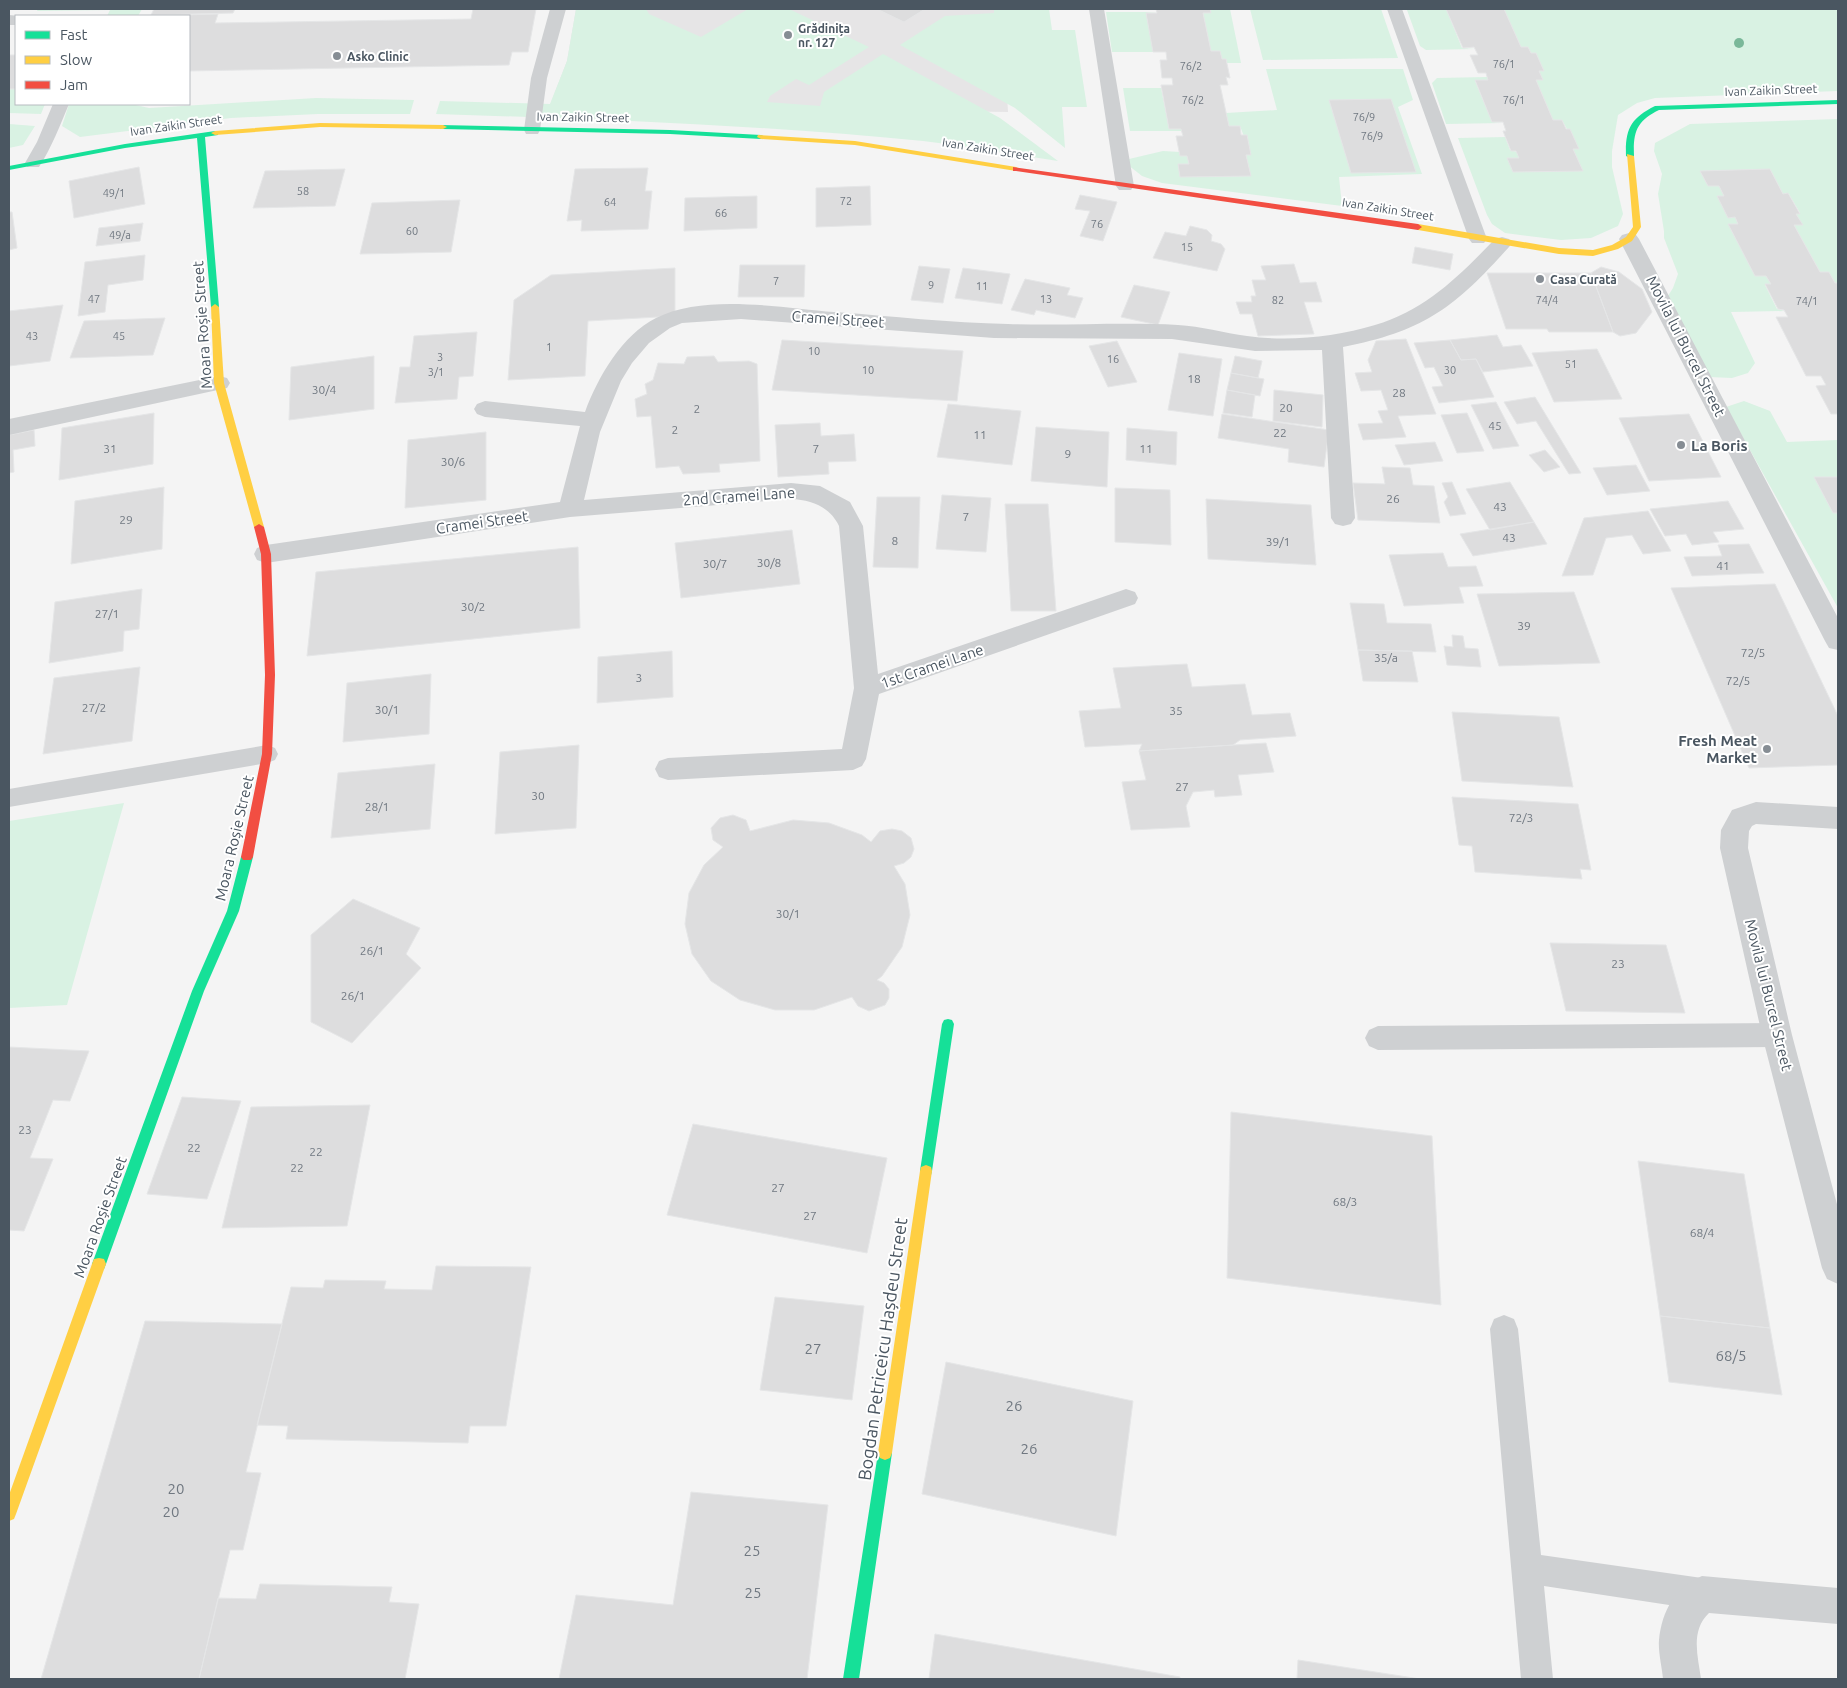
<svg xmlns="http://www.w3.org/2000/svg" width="1847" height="1688" viewBox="0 0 1847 1688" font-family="Ubuntu,sans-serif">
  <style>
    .education { fill: #e6e5e6 }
    .green { fill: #d9f2e3 }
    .building { fill: #ddddde; stroke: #e5e6e7 }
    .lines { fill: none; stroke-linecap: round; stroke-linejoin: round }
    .lane { fill: #ced0d2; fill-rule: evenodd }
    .street { fill: #ced0d2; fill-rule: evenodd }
    .fast { fill: #16e098; fill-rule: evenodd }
    .slow { fill: #ffcf43; fill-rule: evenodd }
    .jam { fill: #f24e42; fill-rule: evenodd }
    .tree { fill: #7ab899 }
    .poi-dot { fill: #868d94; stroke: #fff; stroke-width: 2 }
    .labels { text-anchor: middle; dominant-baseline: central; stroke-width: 4; stroke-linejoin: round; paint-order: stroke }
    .far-number-label { font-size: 11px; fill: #707881 }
    .far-poi-label { font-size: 12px; font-weight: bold; fill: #4a5661; stroke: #fff; text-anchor: start }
    .far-street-label { font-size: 12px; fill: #4a5661; stroke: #fff }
    .number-label { font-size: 12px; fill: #707881 }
    .street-label { font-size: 15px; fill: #4a5661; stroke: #fff }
    .poi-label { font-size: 15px; font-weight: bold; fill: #4a5661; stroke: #fff; text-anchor: start }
    .near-number-label { font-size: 15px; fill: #707881 }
    .near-street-label { font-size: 18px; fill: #4a5661; stroke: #fff }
  </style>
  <rect width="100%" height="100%" fill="#f4f4f4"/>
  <!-- education -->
  <path class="education" d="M576,9H1002L1008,112L550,105L567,61Z"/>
  <!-- green -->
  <path class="green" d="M38,9H142L138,16H107L110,10L37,11Z
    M576,9H646L649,14L701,37L748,9H789L869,47L809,85L796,79L770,96L767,102L820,106L824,92L883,54L1000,118L1058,161C1013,154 968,146 923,141C761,125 598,119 436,114L440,101L550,104L567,61Z
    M994,9H1049L1052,30H1075L1087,107H1062L1065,148L1015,108L900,45L945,16L994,13Z
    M1210,9H1230L1241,63H1227L1226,59H1222L1220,51H1211L1203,13H1211Z
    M1250,9H1381L1398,58L1263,60Z
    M1419,9H1446L1462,48L1475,49L1426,50L1420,46L1407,10Z
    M1504,9H1838V91L1655,98L1637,103L1618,115L1612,151V167L1623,214L1618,226L1591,238L1561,240L1505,233L1492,224L1487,215L1458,138L1505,137L1510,150L1582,170L1573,149H1578L1562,120H1553L1536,80H1543L1539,71H1544L1536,53H1531L1528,47H1521Z
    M1106,12H1157L1146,13L1154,52H1112Z
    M1266,69H1403L1413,100L1398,107L1422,174L1339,177L1342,206L1162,183L1142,176L1128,165L1129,159L1163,151L1180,152V156H1187L1189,164H1178L1180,177L1251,176L1246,155H1251L1240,126H1229L1226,113L1277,110Z
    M1487,77L1488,80L1475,81L1492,122L1503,123L1446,124L1432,83L1437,78Z
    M1123,88H1161L1169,129H1181L1182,131H1130Z
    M9,89H16V104H45L41,114L9,113Z
    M316,98L414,100L410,114H318L231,118L80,137L62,126L69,104H131L149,108Z
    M1838,119V283H1835L1829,272H1820L1794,225H1802L1796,214L1800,213L1789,194H1783L1770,169L1700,171L1708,186H1719L1724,196H1717L1728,217H1735L1738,224H1729L1766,276L1771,284L1765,285L1777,309L1785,311L1731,312L1755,363L1748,373L1732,378L1709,377L1666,299L1673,288L1678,274L1664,238V231L1658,194L1662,174L1654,151L1655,143L1690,124Z
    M9,124L35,126L23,145L9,148Z
    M1744,401L1770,411L1787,442L1838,440V608L1726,407Z
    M124,803L67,1005L9,1008V821Z"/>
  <!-- building -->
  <path class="building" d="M154,9H235L233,13L151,15Z
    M473,9H536L528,52H512L509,65L189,71V16H150L218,14L215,23L471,19Z
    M877,9H925L904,22Z
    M1156,9H1210L1211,13H1203L1211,51H1220L1222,59H1226L1230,78L1226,77L1228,85H1220L1229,126H1240L1241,135H1247L1251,155H1246L1251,176L1180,177L1178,164H1189L1187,156H1180L1176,136H1183L1181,129H1169L1161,85H1173L1172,78H1162L1160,60H1167L1166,52H1153L1146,13H1157Z
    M1446,9H1504L1521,47H1528L1531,53H1536L1544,71H1539L1543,80H1536L1553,120H1562L1566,129H1570L1579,149H1573L1583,171L1513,172L1507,158H1519L1516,151H1511L1503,131H1506L1503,122H1492L1475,80H1488L1486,73H1478L1470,55H1478L1474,47L1463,48Z
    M9,55H16V89H9Z
    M1391,99L1416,172L1351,173L1329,100Z
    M139,167L145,204L74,218L69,181Z
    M648,168L645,191H652L648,229L581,231L582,220L567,221L575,169Z
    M345,169L335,206L253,208L265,171Z
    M1770,169L1783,194L1788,193L1800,214H1796L1803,225H1794L1820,272H1829L1835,283H1838V414H1831L1816,386L1826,385L1821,376H1806L1776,317H1788L1784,310L1778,309L1765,284H1771L1766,276H1755L1728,224H1738L1735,217L1728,218L1717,196H1724L1719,186H1708L1700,171Z
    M870,186L871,225L816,227V188Z
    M1080,195L1117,202L1103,241L1080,236L1090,211L1075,209Z
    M757,196V228L684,231L685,198Z
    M460,200L451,252L360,254L372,203Z
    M9,212H12L17,248L9,250Z
    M143,223L140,241L96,246L99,228Z
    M1190,226L1207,230L1212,235L1211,241L1221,244L1225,249L1217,271L1153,258L1165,232L1186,236Z
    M1415,247L1453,254L1450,270L1412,263Z
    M145,255L143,280L108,285L105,312L78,316L85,262Z
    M1294,264L1300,283L1316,282L1322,302H1304L1314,334L1258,336L1252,314H1240L1236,302H1252L1251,296H1256L1252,280H1266L1261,266Z
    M740,265H805L804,297H738Z
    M919,266L950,269L943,303L911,300Z
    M1601,267L1619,272L1642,289L1652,312L1636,333L1620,336L1613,332L1591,273Z
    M675,268V316L588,321L585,376L508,380L514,300L551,275Z
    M963,268L1010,274L1002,304L955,298Z
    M1487,273H1591L1613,332H1549L1547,329H1506Z
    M1025,279L1070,288L1067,295L1083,298L1075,318L1036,310L1034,315L1011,310Z
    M1134,285L1170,292L1158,325L1121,317Z
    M63,305L50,361L9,366V311Z
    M165,318L153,355L70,358L84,321Z
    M477,332L473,376L459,377L457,399L395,403L400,367H410L414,336Z
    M1497,335L1503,347L1521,345L1533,366L1483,372L1476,359L1461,360L1450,340Z
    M1406,339L1436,414L1398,416L1406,437L1363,440L1358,424L1383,423L1378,411L1388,410L1381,390L1361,391L1355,373L1372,372L1368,360L1376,341Z
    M782,340L963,351L957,401L772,390Z
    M1450,340L1461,360L1476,359L1494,397L1439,403L1432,387L1443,386L1434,367L1425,368L1414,343Z
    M1117,341L1137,382L1108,387L1089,346Z
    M1597,349L1622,399L1554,402L1532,353Z
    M1179,353L1222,359L1213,416L1168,410Z
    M374,356V409L289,420L291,367Z
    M714,356L718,362L749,361L757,364L760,461L719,464L720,472L683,474L679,466L656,468L651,416L637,417L635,399L647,394L645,384L653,380L658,363L684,364L687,357Z
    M1235,356L1262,361L1258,378L1231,373Z
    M1231,373L1264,379L1260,396L1227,390Z
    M1227,390L1255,395L1252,417L1223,413Z
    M1274,390L1323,395L1322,427L1273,421Z
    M1535,397L1581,473L1569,474L1536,421L1517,424L1504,402Z
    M1496,402L1519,446L1493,449L1471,405Z
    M948,404L1021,411L1012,465L937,457Z
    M154,413L153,464L59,480L62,428Z
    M1467,413L1484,451L1457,453L1441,415Z
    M1222,414L1329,430L1324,467L1288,462L1289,449L1218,438Z
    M1689,414L1721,477L1649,481L1619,418Z
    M820,423L821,436L854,434L856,461L828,462L829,474L778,477L775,425Z
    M1036,427L1109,432L1107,487L1031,481Z
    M1127,428L1177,432L1176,465L1126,460Z
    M34,430L35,446L13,450L14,472L9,473V435Z
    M486,432V500L405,508L408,440Z
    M1435,442L1443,461L1404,465L1395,445Z
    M1545,450L1560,467L1544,472L1529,455Z
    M1636,465L1650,491L1607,495L1593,468Z
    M1382,467L1410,468L1413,485L1434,486L1440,523L1358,520L1353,483L1385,484Z
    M1814,477H1838V513H1833Z
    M1452,482L1466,514L1450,516L1444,502L1448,497L1442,483Z
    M1510,482L1534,522L1490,530L1466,489Z
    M164,487L162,549L71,564L75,501Z
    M1115,488L1170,490L1171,545L1115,542Z
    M942,495L991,498L986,552L936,549Z
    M877,497H920L918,568L873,567Z
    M1206,499L1311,505L1316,565L1208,559Z
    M1728,501L1744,529L1713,532L1719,542L1692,545L1686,534L1665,536L1650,509Z
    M1005,504H1048L1056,611H1011Z
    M1648,511L1671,551L1643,554L1632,535L1606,538L1593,575L1562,576L1584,518Z
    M1534,522L1547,544L1473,556L1460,534Z
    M792,530L800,584L681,598L675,543Z
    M1749,544L1764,573L1692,576L1684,557L1722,556L1718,545Z
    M578,547L580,628L307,656L316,572Z
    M1443,553L1448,567L1476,566L1483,586L1459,587L1464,603L1404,606L1389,555Z
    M1775,584L1838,716V765L1749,768L1671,588Z
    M142,589L139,629L124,631L123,651L49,663L55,602Z
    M1574,592L1600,663L1499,666L1477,594Z
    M1350,603L1384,604L1387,623L1431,624L1436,652L1358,650Z
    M1452,635L1463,636L1465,648L1478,649L1481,667L1447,665L1444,646L1453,647Z
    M1358,650L1412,651L1418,682L1363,681Z
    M672,651L673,697L597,703L598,657Z
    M1187,664L1192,687L1245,684L1252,715L1290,713L1296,736L1240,740L1233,745L1139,751L1142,744L1085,747L1079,711L1121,708L1113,668Z
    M140,667L132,741L43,754L54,678Z
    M431,674L429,734L343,742L347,683Z
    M1452,712L1559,717L1573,787L1462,781Z
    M1266,743L1274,772L1238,775L1242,795L1215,797L1214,790L1193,792L1186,806L1190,827L1131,830L1122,782L1146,780L1139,751Z
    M579,745L576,828L495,834L500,752Z
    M435,764L430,829L331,838L338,773Z
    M1452,797L1578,804L1591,870L1580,869L1582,879L1475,872L1472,846L1459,845Z
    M733,815L746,820L750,831L793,820L829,823L862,835L871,842L880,831L892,829L902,831L911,838L914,849L911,857L904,863L894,866L905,884L910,915L902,947L882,976L877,980L884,983L889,989V998L885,1005L869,1011L858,1006L852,997L814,1010H775L740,1000L711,981L692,954L685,924L689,893L704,865L723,847L713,840L711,828L720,818Z
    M353,899L420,928L406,954L421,968L352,1043L311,1022V935Z
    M1550,943L1666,945L1685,1013L1566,1011Z
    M9,1047L89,1051L70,1101L53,1100L30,1158L53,1159L24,1231L9,1230Z
    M182,1097L241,1101L207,1199L147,1194Z
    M370,1105L347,1226L222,1228L251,1107Z
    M1231,1112L1432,1136L1441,1305L1227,1278Z
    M693,1124L887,1158L867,1253L667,1215Z
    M1638,1161L1744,1174L1770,1328L1660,1316Z
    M436,1266L531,1267L506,1426H470L468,1443L286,1439L288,1426L257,1425L291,1287L323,1288L325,1280L386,1281L384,1289L432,1290Z
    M775,1297L864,1306L852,1400L760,1390Z
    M1660,1316L1770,1328L1782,1395L1669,1382Z
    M145,1321L282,1324L246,1472L261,1473L243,1550H230L199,1679H41Z
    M946,1362L1133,1401L1116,1536L922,1494Z
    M691,1492L828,1505L807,1679H559L576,1595L673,1605Z
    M260,1584L392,1587L389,1602L419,1604L405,1679H199L218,1598L256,1599Z
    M935,1634L1180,1677V1679H929Z
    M1298,1660L1420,1679H1297Z"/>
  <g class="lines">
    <!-- lane -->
    <path class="lane" d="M550,9H566L547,78L540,130L538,134H526L524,130L531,78Z
      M1089,9H1104L1134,186L1131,190H1119L1116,186Z
      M1387,9H1402L1487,239L1484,243H1472L1469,239Z
      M9,15L20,16H16V25H9Z
      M53,104H69C60,125 52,147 39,167H27L25,163L37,142Z
      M267,745L275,748L278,754L275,760L267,763L9,807V789Z
      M1777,1023L1786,1027L1790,1035L1786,1043L1777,1047L1378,1050L1369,1046L1365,1038L1369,1030L1378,1026Z
      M1504,1315L1514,1319L1518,1329L1541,1555L1702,1578L1713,1583L1718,1594L1713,1605L1702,1610L1544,1586L1553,1679H1521L1490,1329L1494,1319Z"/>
    <!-- street -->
    <path class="street" d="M1629,233L1636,235L1639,239L1838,618V650L1829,648L1825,641L1619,239L1622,235Z
      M1502,237L1509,239L1512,243L1509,247C1455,307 1425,331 1343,347L1355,518L1351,524L1343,526L1335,524L1331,518L1322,350L1255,351L1172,339L994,338L741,319L682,323L670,328L649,343L632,363L621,381L600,432L584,500L791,483L820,486L850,502L863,526L878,674L1126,589L1135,592L1138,598L1135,604L879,694L866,759L862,766L853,770L668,780L659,777L655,769L659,761L668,758L842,749L854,688L839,526C830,507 812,500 791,499L570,517L266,563L257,560L254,554L257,548L266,545L560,502L580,426L485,417L477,414L474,409L477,404L485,401L585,412C598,377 622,335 656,318C705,293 781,308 834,312C892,316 950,323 1008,324C1065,326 1121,322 1178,325C1201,326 1224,333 1247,336C1289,342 1335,337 1375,325C1426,310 1459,276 1495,239Z
      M219,376L227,378L230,383L227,388L9,435V419Z
      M1756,802L1838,807V829L1756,824L1752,826L1749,831L1748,848L1792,1035L1838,1208V1284L1827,1279L1822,1268L1762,1035L1720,848L1721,830L1732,810Z
      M1702,1576L1838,1588V1624L1709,1613C1690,1631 1698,1656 1701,1679H1663C1662,1667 1658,1652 1659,1640C1662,1611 1675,1587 1702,1576Z"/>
    <!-- fast -->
    <path class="fast" d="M1838,100V104L1659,110C1637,121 1633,131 1634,156L1630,158L1626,156C1625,129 1631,118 1655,106Z
      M440,125L670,130L761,135L765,137L761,139L670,134L443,129H440Z
      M215,131H218V135L205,137L219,307L215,310L211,307L197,138L125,148L9,170V166L125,144Z
      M247,852L251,854L253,857L239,911L204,991L106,1264L104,1269L99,1270L94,1269L92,1264L192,991L227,911L241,857L243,854Z
      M948,1019L952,1020L954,1024L932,1171L931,1175L926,1177L921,1175L920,1171L942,1024L944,1020Z
      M885,1446L890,1448L892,1453L859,1679H843L878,1453L880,1448Z"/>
    <!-- slow -->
    <path class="slow" d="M320,123L443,125L447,127L443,129L320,127L215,135L211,133L215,131Z
      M758,135L855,141L1016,167L1020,169L1016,171L855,145L761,139L757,137Z
      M1627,154L1634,156L1641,227L1632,241L1618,249L1593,256L1559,254L1418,230L1414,227L1418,224L1559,248L1593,250L1612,245L1626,237L1633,227Z
      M215,304L219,307L224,383L264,527L259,530L254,527L214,383L211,307Z
      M926,1165L931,1167L932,1171L892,1453L890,1458L885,1460L880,1458L878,1453L920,1171L921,1167Z
      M99,1258L104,1259L106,1264L16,1514L14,1519L9,1521V1495L92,1264L94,1259Z"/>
    <!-- jam -->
    <path class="jam" d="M1013,167L1418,224L1422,227L1418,230L1016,171H1013Z
      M259,524L264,527L271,554L275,675L272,754L253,857L251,860H243L241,857L262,754L265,675L261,554L254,527Z"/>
  </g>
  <!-- trees -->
  <circle class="tree" cx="1739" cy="43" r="5"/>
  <!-- markers -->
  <g class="poi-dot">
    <circle cx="788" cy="35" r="5"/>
    <circle cx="337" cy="56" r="5"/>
    <circle cx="1540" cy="279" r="5"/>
    <circle cx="1681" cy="445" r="5"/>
    <circle cx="1767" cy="749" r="5"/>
  </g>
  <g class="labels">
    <!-- far-number labels -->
    <g class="far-number-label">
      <text x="1504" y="64">76/1</text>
      <text x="1191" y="66">76/2</text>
      <text x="1193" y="100">76/2</text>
      <text x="1514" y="100">76/1</text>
      <text x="1364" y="117">76/9</text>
      <text x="1372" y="136">76/9</text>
      <text x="303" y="191">58</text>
      <text x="114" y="193">49/1</text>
      <text x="846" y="201">72</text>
      <text x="610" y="202">64</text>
      <text x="721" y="213">66</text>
      <text x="1097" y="224">76</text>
      <text x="412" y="231">60</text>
      <text x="120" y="235">49/a</text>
      <text x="1187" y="247">15</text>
      <text x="776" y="281">7</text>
      <text x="931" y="285">9</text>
      <text x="982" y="286">11</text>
      <text x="94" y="299">47</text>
      <text x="1046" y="299">13</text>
      <text x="1278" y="300">82</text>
      <text x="1547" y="300">74/4</text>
      <text x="1807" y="301">74/1</text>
      <text x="32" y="336">43</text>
      <text x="119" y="336">45</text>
      <text x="549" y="347">1</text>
      <text x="814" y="351">10</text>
      <text x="440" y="357">3</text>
      <text x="1113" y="359">16</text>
      <text x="1571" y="364">51</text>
      <text x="868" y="370">10</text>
      <text x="1450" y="370">30</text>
      <text x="436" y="372">3/1</text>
    </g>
    <!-- far-poi labels -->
    <g class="far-poi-label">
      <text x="798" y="28">Grădinița<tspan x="798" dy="14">nr. 127</tspan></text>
      <text x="347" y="56">Asko Clinic</text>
      <text x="1550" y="279">Casa Curată</text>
    </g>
    <!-- far-street labels -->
    <g class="far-street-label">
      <text transform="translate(1771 90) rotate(-2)">Ivan Zaikin Street</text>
      <text transform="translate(583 117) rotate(1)">Ivan Zaikin Street</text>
      <text transform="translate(176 125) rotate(-8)">Ivan Zaikin Street</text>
      <text transform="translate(988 149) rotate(9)">Ivan Zaikin Street</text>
      <text transform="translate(1388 209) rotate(9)">Ivan Zaikin Street</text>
    </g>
    <!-- number labels -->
    <g class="number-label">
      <text x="1194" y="378">18</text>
      <text x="324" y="389">30/4</text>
      <text x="1399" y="392">28</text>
      <text x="1286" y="407">20</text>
      <text x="697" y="408">2</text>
      <text x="1495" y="425">45</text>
      <text x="675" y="429">2</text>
      <text x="1280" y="432">22</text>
      <text x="980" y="434">11</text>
      <text x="110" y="448">31</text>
      <text x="816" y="448">7</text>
      <text x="1146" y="448">11</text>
      <text x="1068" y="453">9</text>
      <text x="453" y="461">30/6</text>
      <text x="1393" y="498">26</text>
      <text x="1500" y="506">43</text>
      <text x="966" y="516">7</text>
      <text x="126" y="519">29</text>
      <text x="1509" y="537">43</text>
      <text x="895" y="540">8</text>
      <text x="1278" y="541">39/1</text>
      <text x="769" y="562">30/8</text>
      <text x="715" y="563">30/7</text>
      <text x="1723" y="565">41</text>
      <text x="473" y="606">30/2</text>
      <text x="107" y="613">27/1</text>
      <text x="1524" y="625">39</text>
      <text x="1753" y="652">72/5</text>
      <text x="1386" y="657">35/a</text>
      <text x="639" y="677">3</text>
      <text x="1738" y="680">72/5</text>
      <text x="94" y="707">27/2</text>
      <text x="387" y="709">30/1</text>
      <text x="1176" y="710">35</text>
      <text x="1182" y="786">27</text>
      <text x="538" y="795">30</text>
      <text x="377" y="806">28/1</text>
      <text x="1521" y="817">72/3</text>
      <text x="788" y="913">30/1</text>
      <text x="372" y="950">26/1</text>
      <text x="1618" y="963">23</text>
      <text x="353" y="995">26/1</text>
      <text x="25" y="1129">23</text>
      <text x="194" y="1147">22</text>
      <text x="316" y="1151">22</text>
      <text x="297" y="1167">22</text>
      <text x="778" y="1187">27</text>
      <text x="1345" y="1201">68/3</text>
      <text x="810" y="1215">27</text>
      <text x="1702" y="1232">68/4</text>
    </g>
    <!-- street labels -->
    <g class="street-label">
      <text transform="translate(838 319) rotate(4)">Cramei Street</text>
      <text transform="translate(202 325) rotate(-94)">Moara Roșie Street</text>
      <text transform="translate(1686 346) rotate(63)">Movila lui Burcel Street</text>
      <text transform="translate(739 496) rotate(-4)">2nd Cramei Lane</text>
      <text transform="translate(482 522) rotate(-8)">Cramei Street</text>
      <text transform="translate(932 666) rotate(-19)">1st Cramei Lane</text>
      <text transform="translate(234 838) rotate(-77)">Moara Roșie Street</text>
      <text transform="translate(1769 995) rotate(76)">Movila lui Burcel Street</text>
      <text transform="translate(100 1217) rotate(-70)">Moara Roșie Street</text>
    </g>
    <!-- poi labels -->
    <g class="poi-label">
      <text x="1691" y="445">La Boris</text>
      <text x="1757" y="740" text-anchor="end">Fresh Meat<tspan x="1757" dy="17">Market</tspan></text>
    </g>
    <!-- near-number labels -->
    <g class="near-number-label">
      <text x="813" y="1348">27</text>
      <text x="1731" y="1355">68/5</text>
      <text x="1014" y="1405">26</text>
      <text x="1029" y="1448">26</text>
      <text x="176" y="1488">20</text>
      <text x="171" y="1511">20</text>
      <text x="752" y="1550">25</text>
      <text x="753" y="1592">25</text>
    </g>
    <!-- near-street labels -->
    <g class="near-street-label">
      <text transform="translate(882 1349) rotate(-82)">Bogdan Petriceicu Hașdeu Street</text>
    </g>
  </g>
  <!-- border -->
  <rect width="1847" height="1688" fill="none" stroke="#4a5661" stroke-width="20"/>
  <!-- legend -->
  <rect x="15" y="15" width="175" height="90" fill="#ffffff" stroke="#b7bbc0"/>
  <rect x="25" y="31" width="25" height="8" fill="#16e098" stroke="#b7bbc0"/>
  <text x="60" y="40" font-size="15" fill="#4a5661">Fast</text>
  <rect x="25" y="56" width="25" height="8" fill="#ffcf43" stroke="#b7bbc0"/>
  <text x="60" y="65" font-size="15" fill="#4a5661">Slow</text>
  <rect x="25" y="81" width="25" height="8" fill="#f24e42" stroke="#b7bbc0"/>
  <text x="60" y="90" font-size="15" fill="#4a5661">Jam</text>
</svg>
